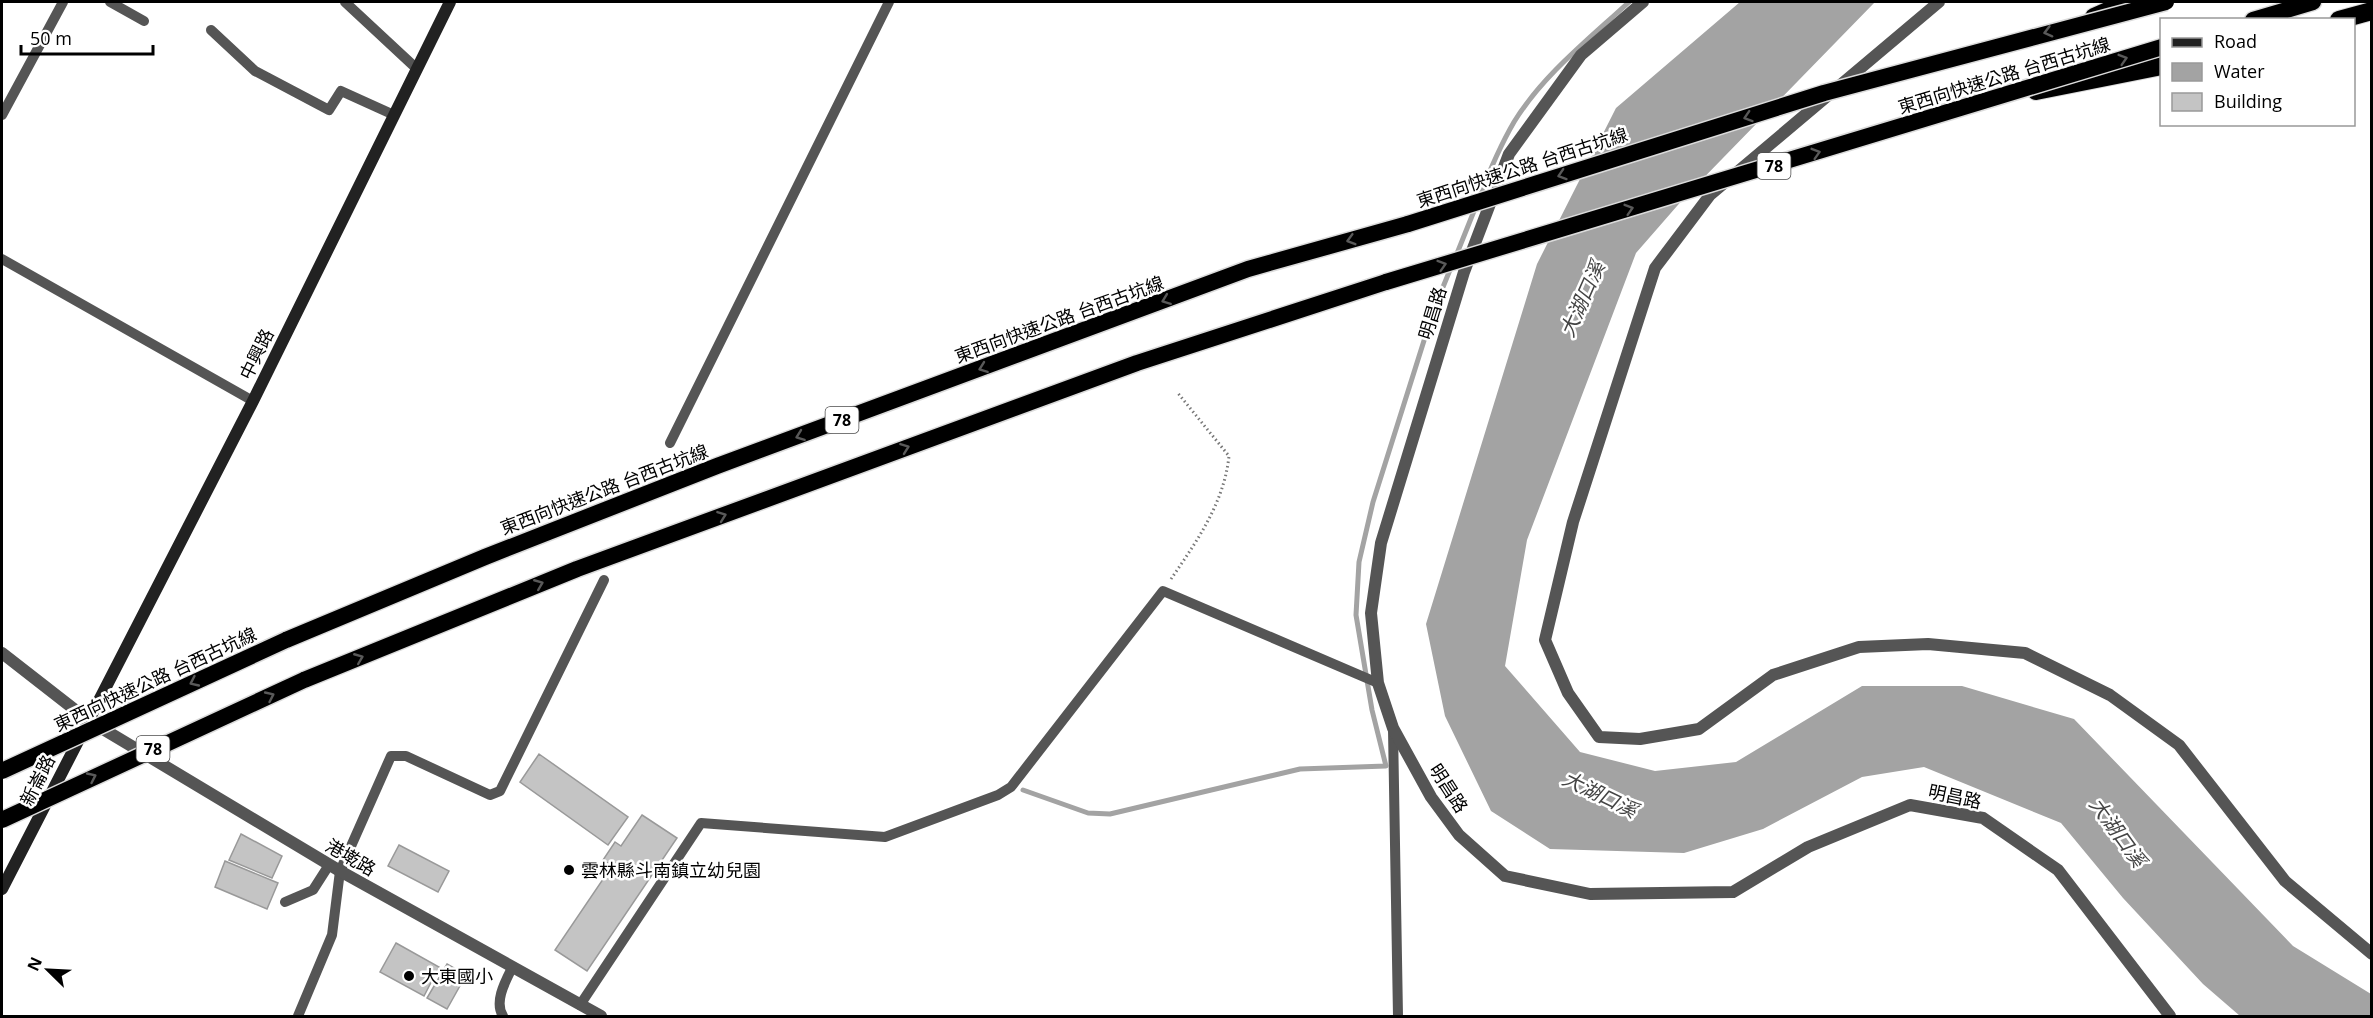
<svg xmlns="http://www.w3.org/2000/svg" width="2373" height="1018" viewBox="0 0 2373 1018" font-family="'Open Sans','Noto Sans TC',sans-serif">
  <style>
    .water { fill: #a3a3a3 }
    .lines { fill: none; stroke-linecap: round; stroke-linejoin: round }
    .stream { stroke: #a3a3a3; stroke-width: 5 }
    .building { fill: #c4c4c4; stroke: #999; stroke-width: 1.5 }
    .trunk-casing { stroke: #dbdbdb; stroke-width: 19 }
    .motorway-casing { stroke: #dbdbdb; stroke-width: 20 }
    .path { stroke: #777; stroke-width: 3; stroke-dasharray: 1.5 3; stroke-linecap: butt }
    .service { stroke: #555; stroke-width: 10 }
    .minor { stroke: #555; stroke-width: 12 }
    .tertiary { stroke: #555; stroke-width: 12 }
    .secondary { stroke: #222; stroke-width: 12 }
    .trunk { stroke: #000; stroke-width: 16 }
    .motorway { stroke: #000; stroke-width: 18 }
    .trunk-bridge-casing { stroke: #dbdbdb; stroke-width: 19; stroke-linecap: butt }
    .trunk-bridge { stroke: #000; stroke-width: 16 }
    .oneway { stroke: #595959 }
    .poi-dot { fill: #000; stroke: #fff; stroke-width: 2 }
    .labels { text-anchor: middle; dominant-baseline: central; stroke-width: 5; stroke-linejoin: round; paint-order: stroke }
    .shield { fill: #fff; stroke: #4c4c4c; stroke-width: 1.5 }
    .shield-label { font-size: 16px; font-weight: bold; fill: #000 }
    .street-label { font-size: 18px; fill: #000; stroke: #fff }
    .poi-label { font-size: 18px; fill: #000; stroke: #fff; text-anchor: start }
    .water-label { font-size: 20px; font-style: italic; fill: #444; stroke: #fff }
  </style>
  <rect width="100%" height="100%" fill="#fff"/>
  <!-- water -->
  <path class="water" d="M1740,2H1875L1684,198L1636,253L1527,540L1505,666L1580,752L1655,771L1736,762L1862,686H1962L2074,719L2293,946L2371,994V1016H2240L2203,984L2123,898L2061,823L1924,767L1862,777L1763,829L1684,853L1550,849L1491,811L1445,716L1426,624L1537,264L1616,108Z"/>
  <g class="lines">
    <!-- stream -->
    <path class="stream" d="M1479,198C1489,172 1500,146 1514,122C1543,75 1589,39 1629,2
      M1456,256L1476,206
      M1023,790L1088,813L1110,814L1300,769L1386,766L1372,710L1356,615L1359,562L1373,502L1434,309L1452,265"/>
  </g>
  <!-- building -->
  <path class="building" d="M539,754L628,817L608,845L520,782Z
    M642,815L677,838L587,971L555,950L612,866L603,860L615,842L621,846Z
    M241,834L282,856L272,878L229,860Z
    M399,845L449,871L438,892L388,866Z
    M225,861L278,883L267,909L215,887Z
    M396,943L439,967L424,996L380,972Z
    M447,964L466,975L447,1009L427,998Z"/>
  <g class="lines">
    <!-- trunk casing -->
    <g class="trunk-casing">
      <path id="trunk" d="M2253,20L2313,2
        M286,640L485,557L717,466L1248,269L1408,224
        M304,680L577,569L1137,363L1386,282"/>
    </g>
    <!-- motorway casing -->
    <g class="motorway-casing">
      <path id="motorway" d="M2094,17L2128,2
        M2339,20L2372,11
        M2036,91L2162,66"/>
    </g>
    <!-- path -->
    <path class="path" d="M1171,579C1197,541 1224,503 1229,456L1177,392"/>
    <!-- service -->
    <path class="service" d="M110,2L144,21
      M345,2L417,69
      M211,30L255,71L329,110L341,91L394,115
      M2,115L63,2
      M2,259L253,401
      M670,443L889,2
      M1393,729L1398,1016
      M285,902L313,890L329,865
      M580,1005L701,823L885,837L998,795L1011,787L1163,591L1378,683
      M298,1016L332,935L340,871L391,756H406L490,795L500,791L604,580
      M503,1016C494,1002 505,982 512,968"/>
    <!-- minor -->
    <path class="minor" d="M1643,2L1581,55L1509,154L1464,272L1381,543L1371,613L1378,683L1393,728L1431,797L1459,835L1505,876L1590,894L1733,892L1808,847L1910,805L1983,818L2058,870L2170,1016
      M1939,2L1710,195L1655,268L1573,522L1545,640L1568,693L1599,737L1640,739L1699,729L1773,675L1859,647L1928,644L2025,653L2110,695L2179,745L2285,881L2372,954"/>
    <!-- tertiary -->
    <path class="tertiary" d="M2,653L88,720L340,871L601,1016"/>
    <!-- secondary -->
    <path class="secondary" d="M2,889L253,401L450,2"/>
    <!-- trunk -->
    <use href="#trunk" class="trunk"/>
    <!-- motorway -->
    <use href="#motorway" class="motorway"/>
    <!-- trunk-bridge casing -->
    <g class="trunk-bridge-casing">
      <path id="trunk-bridge" d="M1408,224L1824,93L2166,2
        M1386,282L2162,47
        M2,771L286,640
        M2,820L304,680"/>
    </g>
    <!-- trunk-bridge -->
    <use href="#trunk-bridge" class="trunk-bridge"/>
  </g>
  <!-- one-way arrows -->
  <defs><path id="oneway-chevron" d="M-2-3.5L2.5 0L-2 3.5" fill="none" stroke-width="1.6" stroke-linecap="round" stroke-linejoin="round" transform="scale(1.5)"/></defs>
  <g class="oneway">
    <use href="#oneway-chevron" transform="translate(2048 32) rotate(165)"/>
    <use href="#oneway-chevron" transform="translate(2123 59) rotate(-17)"/>
    <use href="#oneway-chevron" transform="translate(1748 117) rotate(162)"/>
    <use href="#oneway-chevron" transform="translate(1816 153) rotate(-17)"/>
    <use href="#oneway-chevron" transform="translate(1562 175) rotate(162)"/>
    <use href="#oneway-chevron" transform="translate(1629 209) rotate(-17)"/>
    <use href="#oneway-chevron" transform="translate(1351 240) rotate(164)"/>
    <use href="#oneway-chevron" transform="translate(1442 265) rotate(-17)"/>
    <use href="#oneway-chevron" transform="translate(1166 300) rotate(159)"/>
    <use href="#oneway-chevron" transform="translate(983 368) rotate(160)"/>
    <use href="#oneway-chevron" transform="translate(800 436) rotate(160)"/>
    <use href="#oneway-chevron" transform="translate(905 448) rotate(-20)"/>
    <use href="#oneway-chevron" transform="translate(722 516) rotate(-20)"/>
    <use href="#oneway-chevron" transform="translate(539 584) rotate(-22)"/>
    <use href="#oneway-chevron" transform="translate(359 658) rotate(-22)"/>
    <use href="#oneway-chevron" transform="translate(194 682) rotate(155)"/>
    <use href="#oneway-chevron" transform="translate(270 696) rotate(-25)"/>
    <use href="#oneway-chevron" transform="translate(92 777) rotate(-25)"/>
  </g>
  <!-- markers -->
  <g class="poi-dot">
    <circle cx="569" cy="870" r="6"/>
    <circle cx="409" cy="976" r="6"/>
  </g>
  <g class="labels">
    <!-- shield labels -->
    <g class="shield">
      <rect x="1757.5" y="153" width="33" height="26" rx="4.5"/>
      <rect x="825.5" y="407" width="33" height="26" rx="4.5"/>
      <rect x="136.5" y="736" width="33" height="26" rx="4.5"/>
    </g>
    <g class="shield-label">
      <text x="1774" y="166">78</text>
      <text x="842" y="420">78</text>
      <text x="153" y="749">78</text>
    </g>
    <!-- street labels -->
    <g class="street-label">
      <text transform="translate(2004 75) rotate(-17)">東西向快速公路 台西古坑線</text>
      <text transform="translate(1522 167) rotate(-18)">東西向快速公路 台西古坑線</text>
      <text transform="translate(1432 313) rotate(-73)">明昌路</text>
      <text transform="translate(1059 319) rotate(-20)">東西向快速公路 台西古坑線</text>
      <text transform="translate(256 354) rotate(-64)">中興路</text>
      <text transform="translate(604 489) rotate(-21)">東西向快速公路 台西古坑線</text>
      <text transform="translate(155 679) rotate(-25)">東西向快速公路 台西古坑線</text>
      <text transform="translate(37 780) rotate(-63)">新崙路</text>
      <text transform="translate(1449 788) rotate(57)">明昌路</text>
      <text transform="translate(1955 796) rotate(12)">明昌路</text>
      <text transform="translate(351 857) rotate(30)">港墘路</text>
    </g>
    <!-- poi labels -->
    <g class="poi-label">
      <text x="581" y="870">雲林縣斗南鎮立幼兒園</text>
      <text x="421" y="976">大東國小</text>
    </g>
    <!-- water labels -->
    <g class="water-label">
      <text transform="translate(1582 299) rotate(-66)">大湖口溪</text>
      <text transform="translate(1600 794) rotate(26)">大湖口溪</text>
      <text transform="translate(2118 832) rotate(54)">大湖口溪</text>
    </g>
  </g>
  <!-- border -->
  <rect width="2373" height="1018" fill="none" stroke="#000000" stroke-width="6"/>
  <!-- legend -->
  <rect x="2160" y="18" width="195" height="108" fill="#ffffff" stroke="#999999" stroke-width="1.5"/>
  <rect x="2172" y="38" width="30" height="9" fill="#222222" stroke="#999999" stroke-width="1.5"/>
  <text x="2214" y="48" font-size="18" fill="#000000">Road</text>
  <rect x="2172" y="63" width="30" height="18" fill="#a3a3a3" stroke="#999999" stroke-width="1.5"/>
  <text x="2214" y="78" font-size="18" fill="#000000">Water</text>
  <rect x="2172" y="93" width="30" height="18" fill="#c4c4c4" stroke="#999999" stroke-width="1.5"/>
  <text x="2214" y="108" font-size="18" fill="#000000">Building</text>
  <!-- north arrow -->
  <g transform="translate(48 970) rotate(294)" stroke="#ffffff" stroke-width="4.5" paint-order="stroke">
  <path d="M0-4.5L10 22L0 15L-10 22Z" fill="#000000"/>
  <text y="-9" font-size="16" font-weight="bold" text-anchor="middle" fill="#000000">N</text>
  </g>
  <!-- scale -->
  <path d="M21 45v9h132v-9" fill="none" stroke="#000000" stroke-width="3"/>
  <text x="30" y="45" font-size="18" fill="#000000" stroke="#ffffff" stroke-width="4.5" paint-order="stroke">50 m</text>
</svg>
